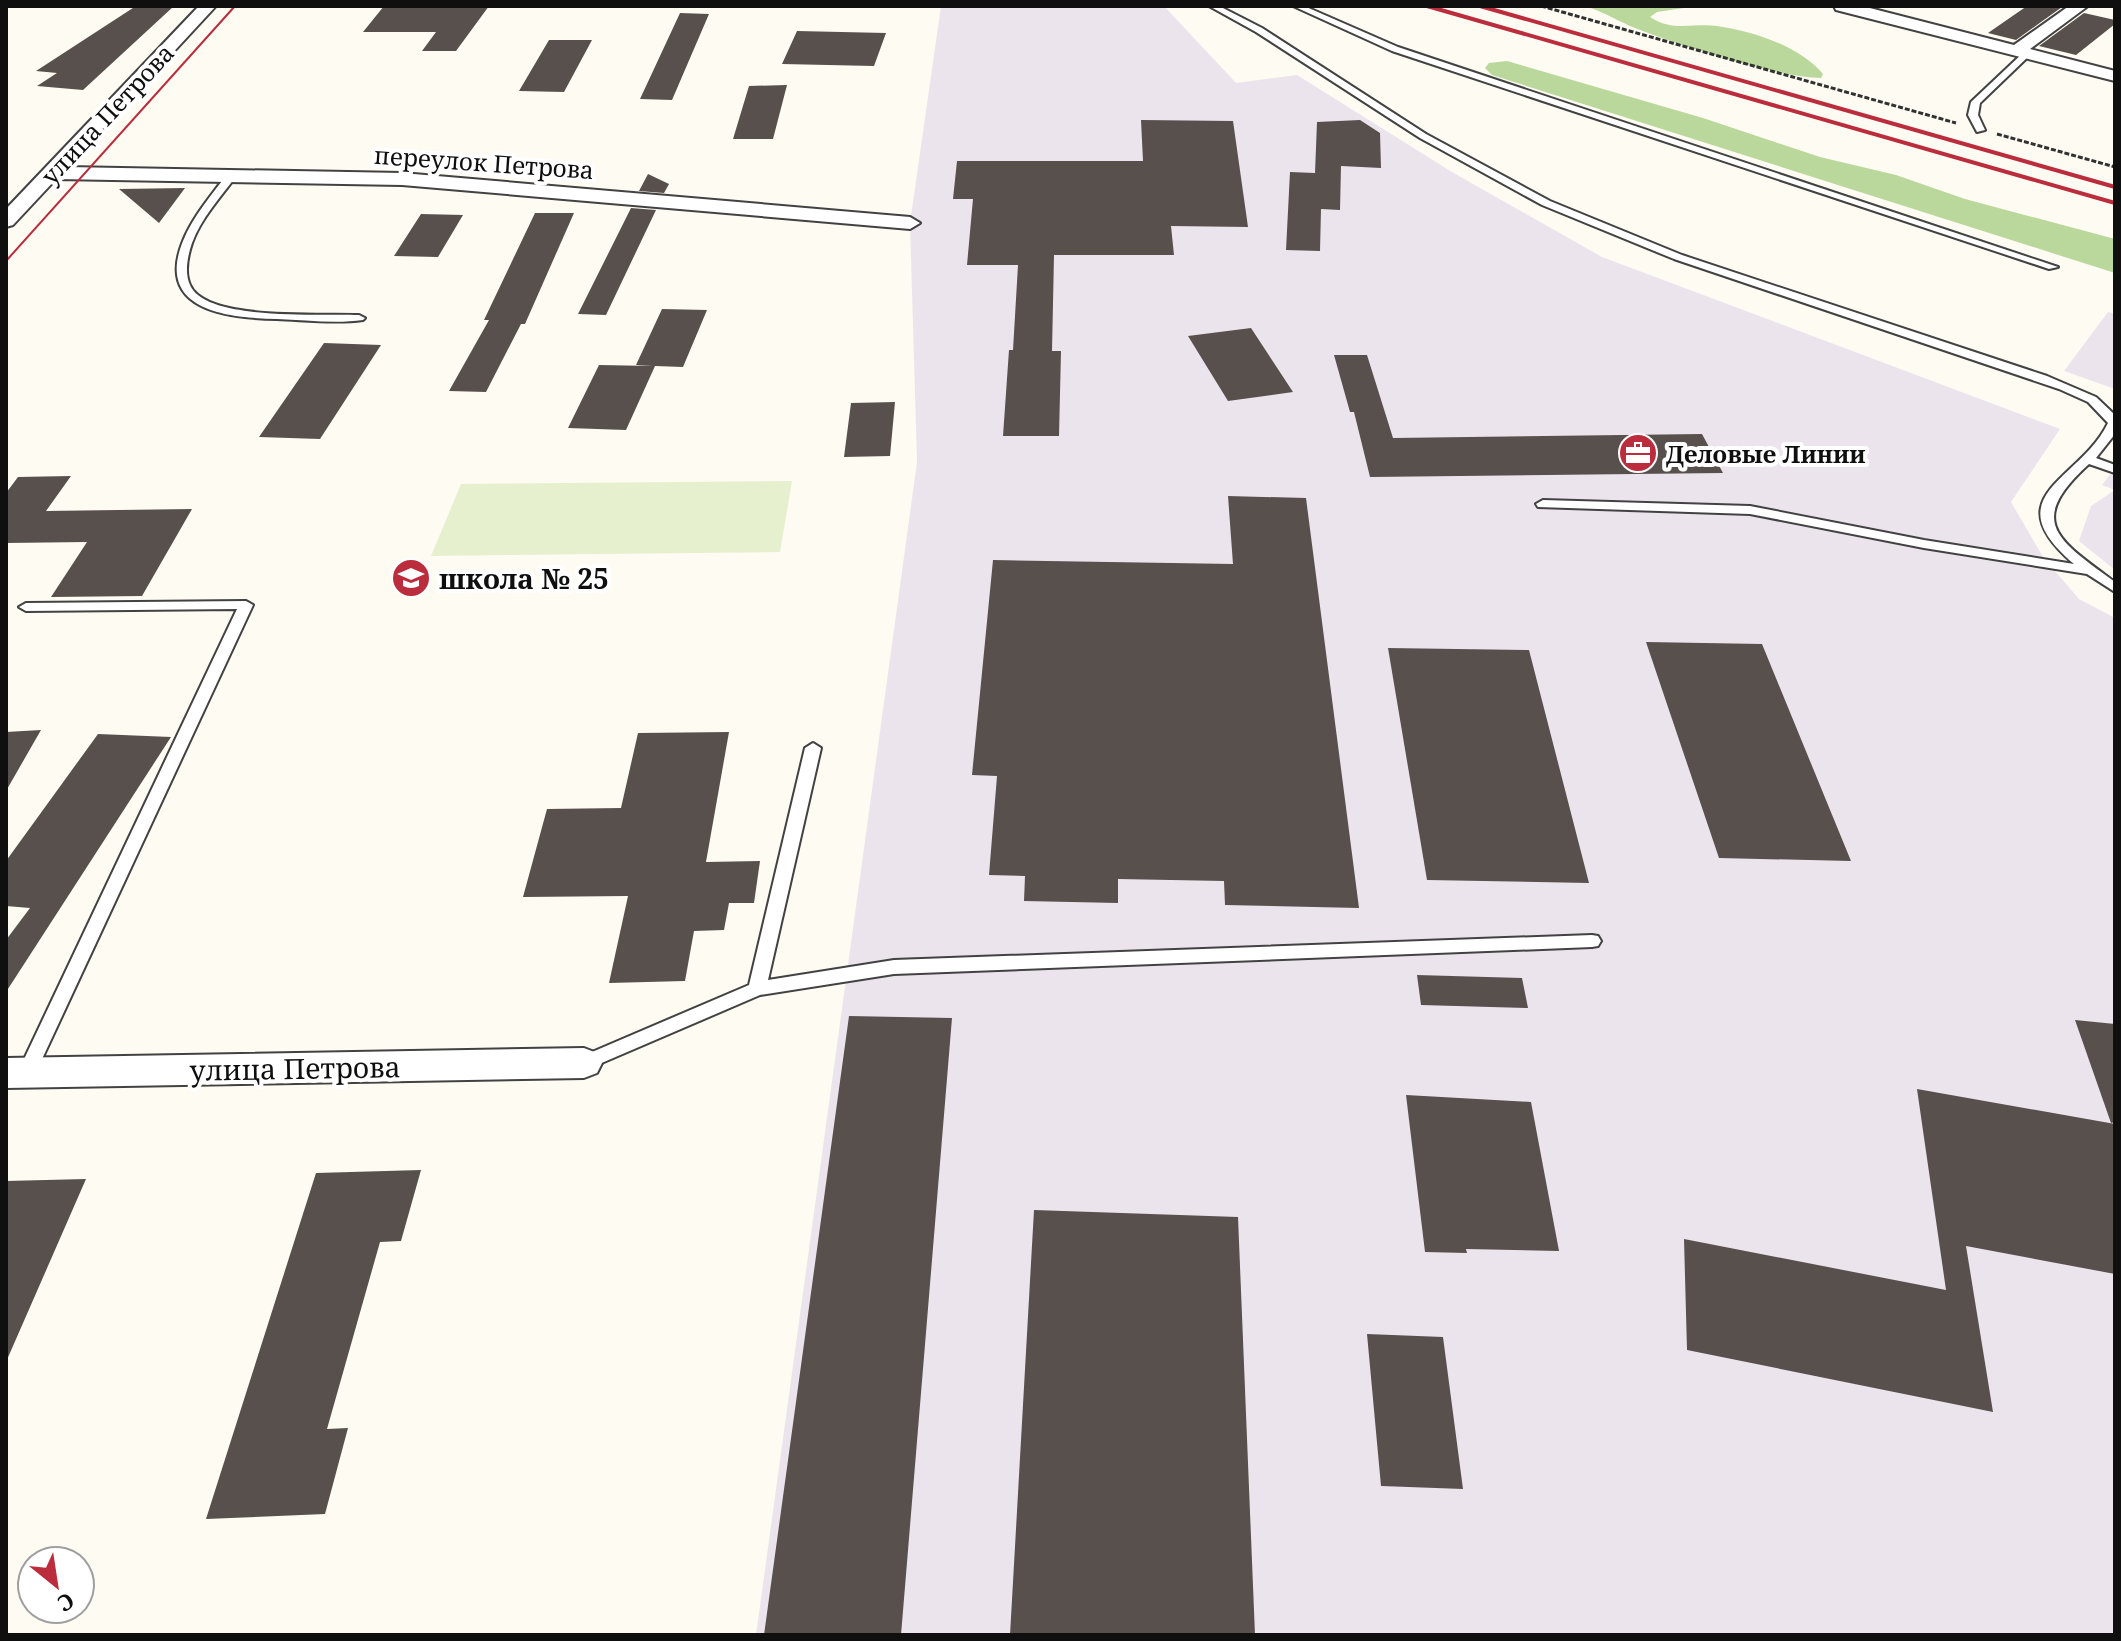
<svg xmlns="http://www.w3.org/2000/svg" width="2121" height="1641" viewBox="0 0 2121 1641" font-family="'Noto Serif',serif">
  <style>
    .industrial { fill: #ece4ed }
    .forest { fill: #bbd89c }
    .pitch { fill: #e6f0ce }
    .building { fill: #58504c }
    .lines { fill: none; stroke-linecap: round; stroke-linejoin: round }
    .lane-casing { stroke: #424242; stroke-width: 4 }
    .street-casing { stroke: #424242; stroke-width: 4 }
    .path { stroke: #313131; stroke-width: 3; stroke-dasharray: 5 2; stroke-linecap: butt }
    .lane { fill: #fff; fill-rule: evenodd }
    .street { fill: #fff; fill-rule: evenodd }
    .tram { stroke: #bb2c3c; stroke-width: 2 }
    .rail { stroke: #bb2c3c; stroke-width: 4 }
    .labels { text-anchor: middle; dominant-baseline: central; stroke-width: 8; stroke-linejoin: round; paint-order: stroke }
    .far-street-label { font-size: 24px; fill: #0f0f0f; stroke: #fff }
    .far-poi-label { font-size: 24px; font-weight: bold; fill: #0f0f0f; stroke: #fff; text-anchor: start }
    .poi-label { font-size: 28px; font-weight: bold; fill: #0f0f0f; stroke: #fff; text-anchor: start }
    .street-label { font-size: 28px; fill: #0f0f0f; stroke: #fff }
  </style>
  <rect width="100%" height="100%" fill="#fefbf2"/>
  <!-- industrial -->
  <path class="industrial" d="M941,6H1164L1236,83L1297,75L1452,172L1602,257L2060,429L2011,502L2043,557L2079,599L2115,618V1635H756L917,462L910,223Z
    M2108,312L2115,314V389L2064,371Z
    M2115,468V570L2079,541L2091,506L2115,490L2102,485Z"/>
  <!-- forest -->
  <path class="forest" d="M1585,6H1697L1657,12L1650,17C1672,32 1693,23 1717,26C1753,31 1799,46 1823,74L1821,78C1775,77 1675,44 1630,26C1615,19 1601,11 1585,6Z
    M1507,61L1703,118L1820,157L1896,175L1965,199L2115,239V273L1492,75L1485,68L1489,63Z"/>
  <!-- pitch -->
  <path class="pitch" d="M792,481L780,552L431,556L461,484Z"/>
  <!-- building -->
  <path class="building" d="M136,6H174L83,90L37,86L57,73L36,71Z
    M384,6H489L456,51H422L436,32H363Z
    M2027,6L2062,7L2016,40L1988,33Z
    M680,13L709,14L672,100L640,99Z
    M2084,13L2115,20V24L2076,55L2039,46Z
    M797,31L886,33L874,66L782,64Z
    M549,40H592L564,92L519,91Z
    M787,85L773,139H733L749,86Z
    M1141,120L1233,121L1248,227L1171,226L1174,255H1054L1052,351H1061L1059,436H1003L1009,350H1013L1018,265H967L973,199H953L957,161H1143Z
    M1360,120L1380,133L1381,168L1341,166L1340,210L1321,209L1320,251L1286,250L1290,172L1315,173L1317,122Z
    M648,174L669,184L664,193L639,191Z
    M185,188L159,223L119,189Z
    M631,208L656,210L606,315L578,314Z
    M535,213H574L525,324H521L486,392L449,391L489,320H484Z
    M421,214L463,215L438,257L394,256Z
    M662,309L707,310L683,367L655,366L626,430L568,428L599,365L653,366L636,365Z
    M1251,328L1293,392L1228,401L1188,336Z
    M324,343L381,345L320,439L259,437Z
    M1334,355H1367L1393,438L1702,434L1723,473L1370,477L1354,412H1350Z
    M895,402L890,456L844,457L851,403Z
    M71,476L46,511L192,509L142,596L51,597L87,542L6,543V493L18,477Z
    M1228,496L1306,498L1359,908L1225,905L1224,881L1118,879V903L1024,901L1025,876L989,875L997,776L972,775L993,560L1233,564Z
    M1646,642L1762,644L1851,861L1719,858Z
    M1388,648L1529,650L1589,883L1427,880Z
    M41,730L6,791V732Z
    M729,732L706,862L760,861L754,903H729L724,930L694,931L685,981L609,983L628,896L523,897L547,809L621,808L638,733Z
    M98,734L171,737L6,992V940L30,908L6,906V861Z
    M1417,975L1522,978L1528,1008L1421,1005Z
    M849,1016L952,1018L901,1635H764Z
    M2075,1020L2115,1024V1122L2111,1123Z
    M1917,1089L2115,1124V1274L1966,1246L1993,1412L1687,1350L1684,1239L1946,1290Z
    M1406,1095L1531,1102L1559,1251L1466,1249L1467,1253L1425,1252Z
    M421,1170L401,1241L380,1242L327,1429L348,1428L325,1514L206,1519L316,1173Z
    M86,1179L6,1362V1181Z
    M1034,1210L1238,1217L1255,1635H1010Z
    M1367,1334L1443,1337L1463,1489L1381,1486Z"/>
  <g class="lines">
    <!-- lane casing -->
    <g class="lane-casing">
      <path id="lane" d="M1209,6H1219L1262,28L1426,134L1550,201L1682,255L2047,376L2096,397L2115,415V434L2096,458L2115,465V473L2089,464C2025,522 2058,540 2115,582V592L2087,574L1924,548L1750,514L1538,507L1536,504L1543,500L1750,506L1924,540L2074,564C1993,495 2080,481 2108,423L2088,402L2059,389L1674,259L1542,205L1420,138L1256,32Z
        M1293,6H1304L1398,47L2058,267L2049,269L1392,51Z
        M2024,52L2031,54L1980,103L1978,115L1985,130L1977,132L1968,115L1971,102Z
        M227,174L236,176C221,197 201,218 192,243C188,255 184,272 190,285C206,322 323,313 359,315L365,318L363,320C336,324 304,320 277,319C226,318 155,310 183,241C193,216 212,195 227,174Z
        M246,601L253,605L36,1072L33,1077L27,1079L21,1077L18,1072L237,609L26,611L19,607L26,603Z
        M813,743L821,748L768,980L894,960L1592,935L1598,936L1601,941L1598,946L1592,947L894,974L760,995L590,1068L584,1070L578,1068L575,1063L578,1058L749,985L805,748Z"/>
    </g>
    <!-- street casing -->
    <g class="street-casing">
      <path id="street" d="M199,6H216L67,167L402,173L910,217L920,223L910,229L402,185L56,179L13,225L6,227V209Z
        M1834,6H1862L2014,45L2069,6H2088L2030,49L2115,71V81L1836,10Z
        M584,1048L597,1053L602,1063L597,1073L584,1078L6,1088V1058Z"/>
    </g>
    <!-- path -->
    <path class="path" d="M1541,6L1956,123
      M1997,134L2115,167"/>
    <!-- lane -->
    <use href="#lane" class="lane"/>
    <!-- street -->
    <use href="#street" class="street"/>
    <!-- tram -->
    <path class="tram" d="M6,261L235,6"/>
    <!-- rail -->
    <path class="rail" d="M1427,6L2115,203
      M1480,6L2115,187"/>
  </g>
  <!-- icons -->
  <defs>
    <g id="office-disc" transform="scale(2)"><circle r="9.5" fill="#bb2c3c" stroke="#fff"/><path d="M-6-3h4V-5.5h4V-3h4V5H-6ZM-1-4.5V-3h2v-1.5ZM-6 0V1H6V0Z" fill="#fff"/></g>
    <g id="school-disc" transform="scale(2)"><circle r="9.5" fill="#bb2c3c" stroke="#fff"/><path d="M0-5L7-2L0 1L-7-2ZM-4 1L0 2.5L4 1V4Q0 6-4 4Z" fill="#fff"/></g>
  </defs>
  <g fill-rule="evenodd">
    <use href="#office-disc" x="1638" y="453"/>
    <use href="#school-disc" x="411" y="578"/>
  </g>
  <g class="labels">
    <!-- far-street labels -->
    <g class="far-street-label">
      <text transform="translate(107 114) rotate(-47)">улица Петрова</text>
      <text transform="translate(484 162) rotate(4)">переулок Петрова</text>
    </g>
    <!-- far-poi labels -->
    <g class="far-poi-label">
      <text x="1666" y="453">Деловые Линии</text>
    </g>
    <!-- poi labels -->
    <g class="poi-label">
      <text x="439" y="578">школа № 25</text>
    </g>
    <!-- street labels -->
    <g class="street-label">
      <text transform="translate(295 1068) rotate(-1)">улица Петрова</text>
    </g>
  </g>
  <!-- border -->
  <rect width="2121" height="1641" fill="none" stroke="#0f0f0f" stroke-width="16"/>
  <!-- north arrow -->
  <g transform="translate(56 1585) rotate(150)"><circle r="38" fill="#ffffff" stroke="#9f9f9f" stroke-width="2"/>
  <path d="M0-6L14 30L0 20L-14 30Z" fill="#bb2c3c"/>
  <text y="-12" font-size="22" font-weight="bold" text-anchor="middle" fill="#0f0f0f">С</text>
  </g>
</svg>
